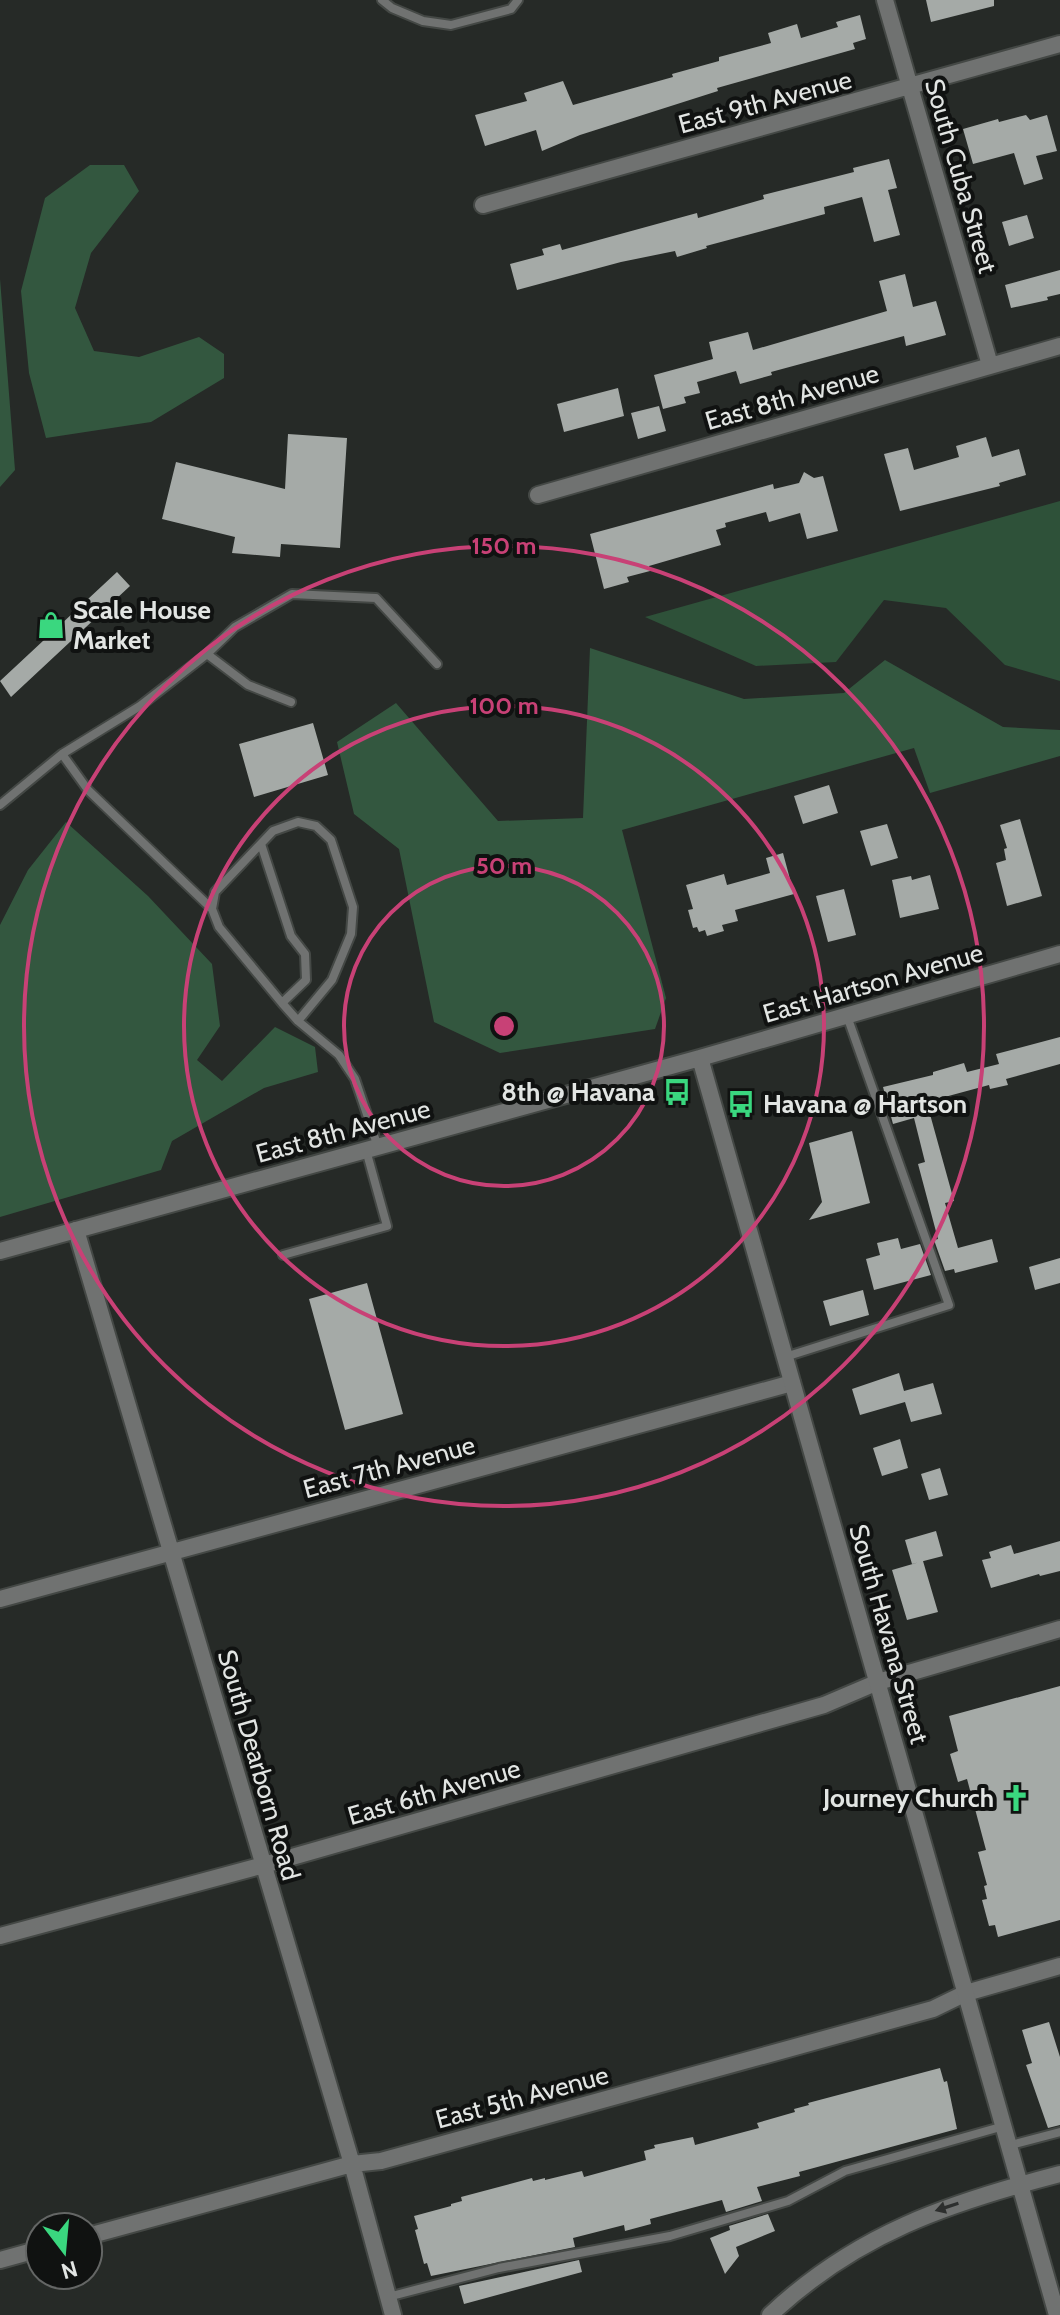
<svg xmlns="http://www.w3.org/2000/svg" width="1060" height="2315" viewBox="0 0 1060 2315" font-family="Cabin,sans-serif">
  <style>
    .green { fill: #2e5139 }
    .forest { fill: #33573f }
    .building { fill: #a5aaa7 }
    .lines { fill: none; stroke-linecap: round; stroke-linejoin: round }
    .service-casing { stroke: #444845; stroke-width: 12 }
    .minor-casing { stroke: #444845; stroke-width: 20 }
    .tertiary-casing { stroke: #444845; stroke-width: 20 }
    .service { stroke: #707271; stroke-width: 8 }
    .minor { stroke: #707271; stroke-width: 16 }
    .tertiary { stroke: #707271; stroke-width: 16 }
    .oneway { fill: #2d2f2e }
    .ring { fill: none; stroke: #c84176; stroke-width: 4 }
    .labels { text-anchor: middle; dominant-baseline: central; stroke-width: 8; stroke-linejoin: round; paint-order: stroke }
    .street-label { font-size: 26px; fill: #e2e5e3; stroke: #101211 }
    .poi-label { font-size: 26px; font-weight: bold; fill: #e2e5e3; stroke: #101211; text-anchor: start }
    .centre { fill: #c84176; stroke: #101211; stroke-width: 4 }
    .ring-label { font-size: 24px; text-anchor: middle; font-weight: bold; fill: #c84176; stroke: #101211; stroke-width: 8; stroke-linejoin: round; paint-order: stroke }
  </style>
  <rect width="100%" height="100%" fill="#262a27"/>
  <!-- green -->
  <path class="green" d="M1060,501V681L1005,665L946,608L884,600L836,662L756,666L645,617Z"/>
  <!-- forest -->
  <path class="forest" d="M90,165H124L139,191L91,253L75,308L94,351L139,357L199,337L224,354V378L151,422L46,438L29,373L21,291L45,198Z
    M0,279L15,470L0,487Z
    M590,648L744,699L844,693L885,660L1003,727L1060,730V756L930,793L914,748L622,830L666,998L655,1029L500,1053L434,1022L399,849L354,814L337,742L396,703L498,821L583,818Z
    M66,822L148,896L212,964L220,1026L197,1060L222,1081L275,1027L315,1047L318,1072L264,1088L172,1141L161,1170L0,1217V925L28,870Z"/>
  <!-- building -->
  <path class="building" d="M926,0H994V6L931,22Z
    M860,15L866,39L853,43L855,49L717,88L718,91L580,135L542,151L536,130L485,146L475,115L527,101L524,93L563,81L573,105L673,77L672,74L719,61V57L771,43L768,33L797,24L801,38L838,27L836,22Z
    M1026,115L1030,120L1047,115L1057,151L1036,156L1043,179L1024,185L1014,153L973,164L963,129L998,119L999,122Z
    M889,159L897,188L888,190L900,235L874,242L862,197L824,207L825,214L706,246L707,248L677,257L675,251L621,262L517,290L510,264L544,255L542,249L560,244L562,250L697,213L698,218L764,199L763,195L854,172L853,168Z
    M1027,215L1034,238L1009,246L1002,222Z
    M1060,270V294L1047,297L1048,300L1011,308L1005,285Z
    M905,274L913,307L936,301L946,335L906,346L904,336L771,372L772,375L740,384L736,371L697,382L700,393L684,397L686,403L663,409L654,375L713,359L709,342L748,332L753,350L887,311L879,281Z
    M618,388L624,416L564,432L557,404Z
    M659,406L666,431L638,439L631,413Z
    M288,434L347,438L340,548L281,544L280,557L232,553L235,537L162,519L176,462L285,489Z
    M986,437L992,457L1019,449L1026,475L999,483L1000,486L900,511L884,454L908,448L914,470L959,457L956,446Z
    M804,472L814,478L823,476L838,531L807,539L800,513L769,522L766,512L725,523L726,527L716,530L721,545L649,566L650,571L627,577L629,582L604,589L590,534L773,484L774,489L799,483Z
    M117,572L130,586L11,697L0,681Z
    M313,723L328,775L254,797L239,744Z
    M829,785L838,813L803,824L794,796Z
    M1020,819L1042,896L1007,906L996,863L1006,860L1004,849L1007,848L1000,825Z
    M887,824L898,858L871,866L860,831Z
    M783,853L794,894L735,910L738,921L722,925L724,931L707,936L705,930L699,932L697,927L693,928L688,910L693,909L686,885L724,874L727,885L770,873L766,858Z
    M930,875L939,909L900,918L892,880L911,876L912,880Z
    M844,889L856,935L828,942L816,896Z
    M1060,1037V1064L1006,1079L1008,1085L990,1089L989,1085L941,1098L943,1103L928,1107L954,1201L945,1203L958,1248L992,1239L998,1262L955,1273L954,1269L945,1271L934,1240L938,1239L918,1164L925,1162L914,1118L893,1124L883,1087L933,1075V1072L964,1063L967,1072L999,1064L996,1054Z
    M852,1131L870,1203L809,1220L822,1202L809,1143Z
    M898,1238L901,1249L920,1244L931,1275L874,1290L866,1259L880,1255L877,1243Z
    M1060,1258V1283L1035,1290L1029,1267Z
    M367,1283L403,1414L345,1430L309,1299Z
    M863,1290L869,1315L830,1326L823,1301Z
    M899,1373L904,1391L933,1383L942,1414L911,1422L905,1402L860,1415L852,1389Z
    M900,1439L908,1468L882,1476L873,1448Z
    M940,1468L948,1495L929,1500L921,1474Z
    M936,1531L943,1556L912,1564L905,1540Z
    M1060,1541V1571L1040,1576L1039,1574L991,1588L982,1560L991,1558L989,1552L1011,1545L1014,1554Z
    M923,1561L938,1612L907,1620L892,1570Z
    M1060,1686V1920L998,1937L995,1925L989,1926L982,1900L987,1899L984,1886L987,1885L978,1852L986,1850L967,1779L958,1782L950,1754L958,1751L949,1716Z
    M1049,2022L1060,2057V2125L1048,2128L1026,2065L1032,2063L1022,2030Z
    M940,2068L944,2082L947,2081L957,2129L799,2172L800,2176L757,2187L762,2201L726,2212L722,2200L650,2219L651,2224L625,2231L624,2225L573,2238L575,2247L431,2276L427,2263L424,2264L415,2230L418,2229L414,2216L451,2206V2204L462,2201L461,2197L532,2178L533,2181L545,2178V2180L582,2171L584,2177L646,2160L644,2151L655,2148L654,2145L693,2137L695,2145L759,2128L757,2123L795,2112L794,2109L809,2105L808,2103Z
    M768,2214L775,2231L736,2247L739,2256L725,2274L710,2238L730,2230L729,2226Z
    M579,2260L582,2272L464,2304L459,2286Z"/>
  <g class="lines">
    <!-- service casing -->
    <g class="service-casing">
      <path id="service" d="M382,0L392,8L423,21L451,25L511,9L518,0
        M207,654L248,685L291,702
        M62,754L140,706L207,654L235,627L292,594L376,598L437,664
        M0,805L62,754L88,790L212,909
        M261,844L291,936L305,954L306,980L282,1003
        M298,1021L332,980L351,934L353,907L331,840L316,826L298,822L273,831L215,892L212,909L219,927L282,1003L298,1021L339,1055L355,1079L378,1147
        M283,1255L387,1226L366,1150
        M785,1357L949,1305L847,1016
        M1011,2145L1060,2132
        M388,2297L499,2268L670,2236L788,2201L845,2171L1004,2126"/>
    </g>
    <!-- minor casing -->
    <g class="minor-casing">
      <path id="minor" d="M885,0L990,365
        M483,205L1060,44
        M538,495L1060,346
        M76,1230L352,2164L393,2315
        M0,1599L792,1383
        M0,1936L264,1865L824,1705L878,1682L1060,1629
        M88,2236L352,2164L381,2161L933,2009L966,1993L1060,1966
        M0,2260L40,2249"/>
    </g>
    <!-- tertiary casing -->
    <g class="tertiary-casing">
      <path id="tertiary" d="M700,1058L1057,2315
        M0,1251L700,1058L1060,954
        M770,2315C856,2234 948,2203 1060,2174"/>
    </g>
    <!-- service -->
    <use href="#service" class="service"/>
    <!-- minor -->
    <use href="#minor" class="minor"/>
    <!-- tertiary -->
    <use href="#tertiary" class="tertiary"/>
  </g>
  <!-- one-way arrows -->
  <defs><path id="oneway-solid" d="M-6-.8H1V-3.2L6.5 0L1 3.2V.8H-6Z" transform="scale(2)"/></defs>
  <use class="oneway" href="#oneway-solid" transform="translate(947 2207) rotate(162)"/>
  <!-- distance rings -->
  <g class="ring">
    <circle cx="504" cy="1026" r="160"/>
    <circle cx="504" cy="1026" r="320"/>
    <circle cx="504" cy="1026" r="480"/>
  </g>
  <!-- icons -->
  <defs>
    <g id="shop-bare" transform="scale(2.16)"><path d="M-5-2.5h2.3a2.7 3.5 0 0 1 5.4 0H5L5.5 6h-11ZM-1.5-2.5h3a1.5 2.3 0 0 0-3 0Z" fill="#3ad77f" stroke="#101211" stroke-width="2.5" paint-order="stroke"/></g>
    <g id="bus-bare" transform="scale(2.16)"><path d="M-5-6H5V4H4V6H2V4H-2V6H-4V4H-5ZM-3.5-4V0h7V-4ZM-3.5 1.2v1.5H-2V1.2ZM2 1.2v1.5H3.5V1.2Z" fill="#3ad77f" stroke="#101211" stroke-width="2.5" paint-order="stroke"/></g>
    <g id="church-bare" transform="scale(2.16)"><path d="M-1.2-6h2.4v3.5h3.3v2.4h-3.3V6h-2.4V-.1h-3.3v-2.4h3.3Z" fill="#3ad77f" stroke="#101211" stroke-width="2.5" paint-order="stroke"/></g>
  </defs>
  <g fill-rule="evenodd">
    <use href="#shop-bare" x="51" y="625"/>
    <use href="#bus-bare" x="677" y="1092"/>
    <use href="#bus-bare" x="741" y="1104"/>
    <use href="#church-bare" x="1016" y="1798"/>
  </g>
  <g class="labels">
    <!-- street labels -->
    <g class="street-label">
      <text transform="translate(765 102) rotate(-15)">East 9th Avenue</text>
      <text transform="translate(961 176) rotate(74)">South Cuba Street</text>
      <text transform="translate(792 397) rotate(-16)">East 8th Avenue</text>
      <text transform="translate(873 983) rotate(-16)">East Hartson Avenue</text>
      <text transform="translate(343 1131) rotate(-15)">East 8th Avenue</text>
      <text transform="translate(389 1467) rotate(-15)">East 7th Avenue</text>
      <text transform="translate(889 1634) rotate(74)">South Havana Street</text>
      <text transform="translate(259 1765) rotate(74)">South Dearborn Road</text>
      <text transform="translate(434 1792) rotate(-16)">East 6th Avenue</text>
      <text transform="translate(522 2097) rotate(-15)">East 5th Avenue</text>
    </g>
    <!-- poi labels -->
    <g class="poi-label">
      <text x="73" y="610">Scale House<tspan x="73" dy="30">Market</tspan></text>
      <text x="655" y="1092" text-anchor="end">8th @ Havana</text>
      <text x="763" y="1104">Havana @ Hartson</text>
      <text x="994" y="1798" text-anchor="end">Journey Church</text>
    </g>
  </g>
  <circle cx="504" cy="1026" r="12" class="centre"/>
  <g class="ring-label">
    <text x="504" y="554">150 m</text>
    <text x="504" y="714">100 m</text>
    <text x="504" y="874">50 m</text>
  </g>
  <!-- north arrow -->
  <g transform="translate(64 2251) rotate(164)"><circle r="38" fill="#101211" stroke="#646665" stroke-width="2"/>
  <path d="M0-6L14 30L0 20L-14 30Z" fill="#3ad77f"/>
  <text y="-12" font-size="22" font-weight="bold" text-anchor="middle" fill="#e2e5e3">N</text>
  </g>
</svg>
